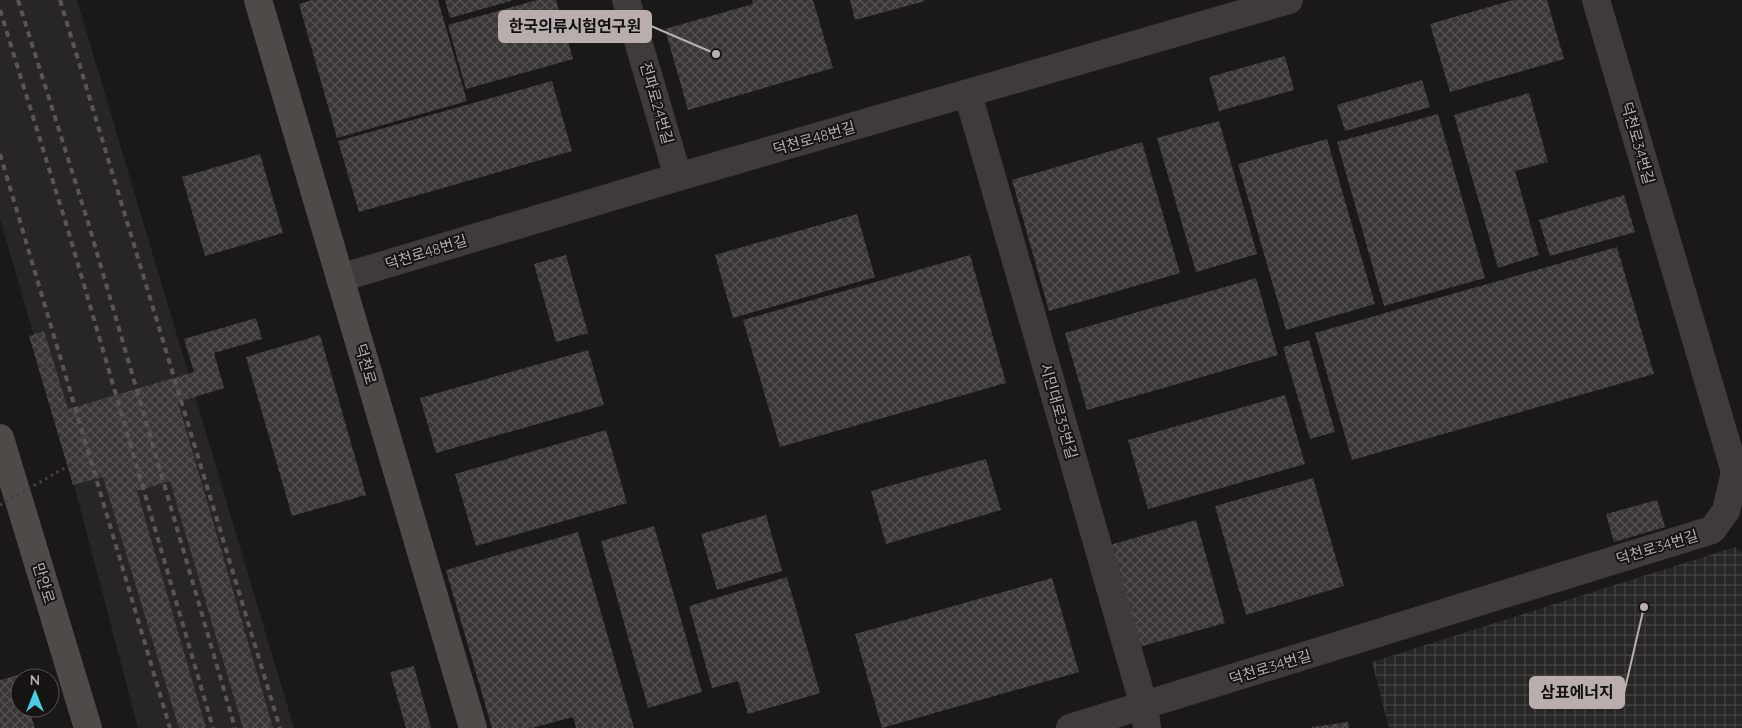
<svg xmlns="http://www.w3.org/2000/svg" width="1742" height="728" viewBox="0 0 1742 728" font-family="Quicksand,'Noto Sans KR',sans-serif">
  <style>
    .built { fill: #272624 }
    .industrial { fill: url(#industrial-grid) }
    .building { fill: url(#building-cross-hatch) }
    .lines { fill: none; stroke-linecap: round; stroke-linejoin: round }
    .path { stroke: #464140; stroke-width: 3; stroke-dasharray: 2.5 4; stroke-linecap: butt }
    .street { stroke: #3f3b3a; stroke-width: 28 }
    .secondary { stroke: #4f4948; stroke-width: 28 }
    .rail { stroke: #5a5453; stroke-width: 4; stroke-dasharray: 6 5; stroke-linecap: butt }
    .path-bridge { stroke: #464140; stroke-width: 3; stroke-dasharray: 2.5 4; stroke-linecap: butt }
    .labels { text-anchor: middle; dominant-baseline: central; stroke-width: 4; stroke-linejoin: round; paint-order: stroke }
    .street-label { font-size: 15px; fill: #b9aeac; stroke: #151413 }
    .leader { fill: none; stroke: #b9aeac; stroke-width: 2 }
    .callout-dot { fill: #b9aeac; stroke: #151413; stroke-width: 2 }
    .callout { fill: #b9aeac; stroke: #b9aeac; stroke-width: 2 }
    .callout-label { font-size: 16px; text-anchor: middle; font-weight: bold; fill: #111 }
  </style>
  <defs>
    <pattern id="industrial-grid" width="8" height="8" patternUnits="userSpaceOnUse" patternTransform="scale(1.25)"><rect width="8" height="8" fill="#272624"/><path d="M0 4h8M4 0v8" fill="none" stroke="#444341"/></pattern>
    <pattern id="building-cross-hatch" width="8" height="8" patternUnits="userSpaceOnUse" patternTransform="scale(1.25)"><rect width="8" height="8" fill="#393735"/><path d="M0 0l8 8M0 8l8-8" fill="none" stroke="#545150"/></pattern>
  </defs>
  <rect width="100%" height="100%" fill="#1a1918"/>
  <!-- built -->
  <path class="built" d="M0,0H77L294,728H138L43,367L0,219Z"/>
  <!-- industrial -->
  <path class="industrial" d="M1735,547L1742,552V728H1389L1372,662Z"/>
  <!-- building -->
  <path class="building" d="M312,0H438L467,101L337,138L299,4Z
    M445,0H511V1L450,18Z
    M537,0H556L573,59L466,89L448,25Z
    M752,0H813L833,68L688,110L665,29L753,4Z
    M850,0H925V1L855,20Z
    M1513,0H1547L1564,59L1450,92L1430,24Z
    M1285,56L1294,90L1219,111L1209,77Z
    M1422,80L1430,107L1345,131L1337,105Z
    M552,81L572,151L359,212L338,141Z
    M1529,93L1548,162L1515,171L1539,255L1498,268L1454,115Z
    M1438,114L1485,278L1384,306L1337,142Z
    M1219,121L1257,254L1196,272L1157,138Z
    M1327,139L1375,304L1286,330L1238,164Z
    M1142,142L1180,273L1049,311L1012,180Z
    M260,154L283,233L205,256L182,177Z
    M1624,195L1635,232L1550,256L1539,220Z
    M857,214L875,277L733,318L715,255Z
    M1617,247L1654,374L1352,460L1315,333Z
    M566,255L588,333L556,342L534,264Z
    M970,255L1006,383L780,447L743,320Z
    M1256,278L1278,355L1087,410L1065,333Z
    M256,318L262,339L214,353L224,388L178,402L273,728H243L170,481L137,491L206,728H179L103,477L73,485L29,336L44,331L68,409L194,372L184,339Z
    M320,335L366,495L292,516L246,357Z
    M1309,340L1335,432L1310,439L1283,347Z
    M588,350L604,405L436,453L420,398Z
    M1285,395L1305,464L1148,509L1128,440Z
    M606,430L627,503L476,546L455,474Z
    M986,459L1001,510L886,544L871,491Z
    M1313,478L1344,586L1246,615L1215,506Z
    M1657,500L1665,527L1614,542L1606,514Z
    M766,515L782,571L717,590L701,534Z
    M1196,520L1225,623L1139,647L1110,545Z
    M654,526L702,692L648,708L601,541Z
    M578,532L634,728H576L573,717L532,728H492L446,570Z
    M787,577L820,693L748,714L738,681L712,688L689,606Z
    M1052,578L1079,672L882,728L855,634Z
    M414,666L431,728H406L390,672Z
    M18,675L20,682V708H28L35,728H0V680Z
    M1348,722L1349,728H1312V727Z"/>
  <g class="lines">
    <!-- path -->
    <path class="path" d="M36,333L59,411"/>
    <!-- street -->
    <path class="street" d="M626,0L678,177
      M968,94L1144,706L1147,728
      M340,278L678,177L1289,0
      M1070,728L1712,530L1726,511L1735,472L1596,0"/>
    <!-- secondary -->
    <path class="secondary" d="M258,0L473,728
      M0,438L88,728"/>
    <!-- rail -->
    <path class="rail" d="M18,0L88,222L235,728
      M60,0L280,728
      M0,10L68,230L213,728
      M0,154L170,728"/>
    <!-- path-bridge -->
    <path class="path-bridge" d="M0,505L68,466"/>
  </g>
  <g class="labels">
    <!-- street labels -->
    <g class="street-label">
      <text transform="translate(657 103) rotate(74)">전파로24번길</text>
      <text transform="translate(814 138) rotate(-16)">덕천로48번길</text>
      <text transform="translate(1638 143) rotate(74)">덕천로34번길</text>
      <text transform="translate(426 252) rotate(-17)">덕천로48번길</text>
      <text transform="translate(366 364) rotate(74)">덕천로</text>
      <text transform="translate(1059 411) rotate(74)">시민대로35번길</text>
      <text transform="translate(1657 547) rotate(-17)">덕천로34번길</text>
      <text transform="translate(44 583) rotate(73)">만안로</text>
      <text transform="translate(1270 667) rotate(-17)">덕천로34번길</text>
    </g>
  </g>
  <!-- callouts -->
  <path class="leader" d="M716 54L651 26M1644 607L1624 693"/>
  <g class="callout-dot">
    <circle cx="716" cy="54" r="5"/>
    <circle cx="1644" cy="607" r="5"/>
  </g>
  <g class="callout">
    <rect x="499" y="11" width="152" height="31" rx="5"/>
    <rect x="1530" y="677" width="94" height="31" rx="5"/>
  </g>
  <g class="callout-label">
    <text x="575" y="32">한국의류시험연구원</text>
    <text x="1577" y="698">삼표에너지</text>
  </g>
  <!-- north arrow -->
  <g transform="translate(35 693)"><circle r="24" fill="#151413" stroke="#575250"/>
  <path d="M0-4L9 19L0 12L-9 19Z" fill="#47cee3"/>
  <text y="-8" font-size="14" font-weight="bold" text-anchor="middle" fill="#b9aeac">N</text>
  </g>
</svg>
